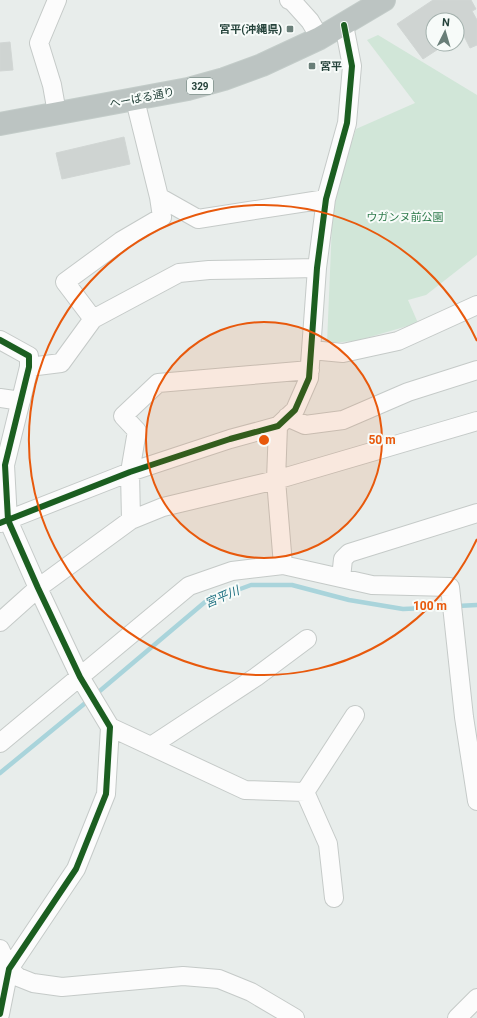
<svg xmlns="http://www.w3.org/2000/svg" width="477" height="1018" viewBox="0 0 477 1018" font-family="Roboto,'Noto Sans JP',sans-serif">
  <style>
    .green { fill: #d1e6d8 }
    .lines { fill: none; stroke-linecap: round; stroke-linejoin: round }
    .stream { stroke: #a9d4db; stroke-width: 4.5 }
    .building { fill: #cfd4d2; stroke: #d1d6d4 }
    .minor-casing { stroke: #c5cac8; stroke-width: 20 }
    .highway-casing { stroke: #c3ccc9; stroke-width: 24 }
    .minor { stroke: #fcfcfc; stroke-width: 18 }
    .highway { stroke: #bcc4c2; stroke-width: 22 }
    .cycleway-casing { stroke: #f7fbf9; stroke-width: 8 }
    .cycleway { stroke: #1b5e20; stroke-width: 6 }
    .ring { fill: none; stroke: #e8590c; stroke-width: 2 }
    .poi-dot { fill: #697e78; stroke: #f7fbf9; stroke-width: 1.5 }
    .labels { text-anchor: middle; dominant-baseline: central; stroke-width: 4; stroke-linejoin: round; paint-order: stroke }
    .shield { fill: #f7fbf9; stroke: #637a73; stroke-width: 1 }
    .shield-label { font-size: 10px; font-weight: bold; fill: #24423a }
    .poi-label { font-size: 11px; font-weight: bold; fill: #24423a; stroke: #f7fbf9; text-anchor: end }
    .street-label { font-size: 11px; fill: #24423a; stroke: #f7fbf9 }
    .park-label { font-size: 11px; fill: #2d7a4b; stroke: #f7fbf9 }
    .water-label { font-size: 12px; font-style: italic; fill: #1c6f80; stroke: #f7fbf9 }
    .centre { fill: #e8590c; stroke: #f7fbf9; stroke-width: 2 }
    .ring-label { font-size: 12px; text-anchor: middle; font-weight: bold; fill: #e8590c; stroke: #f7fbf9; stroke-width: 4; stroke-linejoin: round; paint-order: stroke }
  </style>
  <rect width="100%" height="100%" fill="#e8edeb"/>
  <!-- green -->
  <path class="green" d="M378,35L477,95V255L426,295L408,300L418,323L356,341L327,343L333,200L356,129L415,103L367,40Z"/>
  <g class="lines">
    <!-- stream -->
    <path class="stream" d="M457,606L477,605
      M95,695L205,602L251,585H292L349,600L403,609L449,607
      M0,773L89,700"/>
  </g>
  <!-- building -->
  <path class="building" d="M433,0H471L476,9L472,11L477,20V45L470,48L463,34L457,38V20H433V44H446L423,59L397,24Z
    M10,42L13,70L0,71V43Z
    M124,137L130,164L62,179L56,153Z"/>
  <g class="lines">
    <!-- minor casing -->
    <g class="minor-casing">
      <path id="minor" d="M289,0L292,1L310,21L320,38
        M135,100L159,197L198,219L326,199
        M57,113L52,85L39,43L57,0
        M93,319L65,282L121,241L162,217L159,197
        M0,340L29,356V367L5,465L8,520L38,588L80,677L110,727L106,794L76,869L9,969L0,1014
        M311,350L343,353L398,341L477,305
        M29,367L61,363L93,319L179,273L209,270L317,268
        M0,398L21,401
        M287,417L305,425L343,420L408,392L477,370
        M278,426L276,480L283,565L372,585L450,587L464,717L477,801
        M131,520L130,472L137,431L123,416L158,383L310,370
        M0,523L130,472L230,439L278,426L295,410L309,378L317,268L326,199L347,123L352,66L344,25
        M341,578L343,559L349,553L477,513
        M0,622L38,588L131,520L163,507L276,480L477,421
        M110,727L245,790L305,792L355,715
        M0,743L189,586L232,571L283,565
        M151,746L256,677L307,639
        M305,792L328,844L334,898
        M0,949L9,969L18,977L33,983L62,987L183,976L219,979L251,992L295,1018
        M457,1018L477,998"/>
    </g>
    <!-- highway casing -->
    <g class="highway-casing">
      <path id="highway" d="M0,124L188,89L224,79L262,65L320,38L384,0"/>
    </g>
    <!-- minor -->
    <use href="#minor" class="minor"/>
    <!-- highway -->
    <use href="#highway" class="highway"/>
    <!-- cycleway casing -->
    <g class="cycleway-casing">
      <path id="cycleway" d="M0,340L29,356V367L5,465L8,520L38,588L80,677L110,727L106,794L76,869L9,969L0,1014
        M0,523L130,472L230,439L278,426L295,410L309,378L317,268L326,199L347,123L352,66L344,25"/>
    </g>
    <!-- cycleway -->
    <use href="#cycleway" class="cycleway"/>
  </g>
  <!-- distance rings -->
  <circle cx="264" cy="440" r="118" fill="#e8590c" fill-opacity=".12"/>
  <g class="ring">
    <circle cx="264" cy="440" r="118"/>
    <path d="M477 539A235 235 0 1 1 477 341"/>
  </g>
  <!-- markers -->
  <g class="poi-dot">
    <rect x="286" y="25" width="8" height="8" rx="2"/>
    <rect x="308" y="62" width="8" height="8" rx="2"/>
  </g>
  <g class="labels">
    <!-- shield labels -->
    <rect class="shield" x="187" y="78" width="26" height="16" rx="3"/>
    <g class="shield-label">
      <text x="200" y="86">329</text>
    </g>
    <!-- poi labels -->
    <g class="poi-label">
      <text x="282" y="29">宮平(沖縄県)</text>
      <text x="320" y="66" text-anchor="start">宮平</text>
    </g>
    <!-- street labels -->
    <g class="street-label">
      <text transform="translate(142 98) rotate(-11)">へーばる通り</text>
    </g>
    <!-- park labels -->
    <g class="park-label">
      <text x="405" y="217">ウガンヌ前公園</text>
    </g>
    <!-- water labels -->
    <g class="water-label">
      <text transform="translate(222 597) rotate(-23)">宮平川</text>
    </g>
  </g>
  <circle cx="264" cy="440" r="6" class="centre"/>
  <g class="ring-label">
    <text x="382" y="444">50 m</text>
    <text x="430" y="610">100 m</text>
  </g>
  <!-- north arrow -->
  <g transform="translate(445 32) rotate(5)"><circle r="19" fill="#f7fbf9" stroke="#a3b1ad"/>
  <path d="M0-3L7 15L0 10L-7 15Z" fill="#697e78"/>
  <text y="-6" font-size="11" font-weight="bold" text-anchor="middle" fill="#24423a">N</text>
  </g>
</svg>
